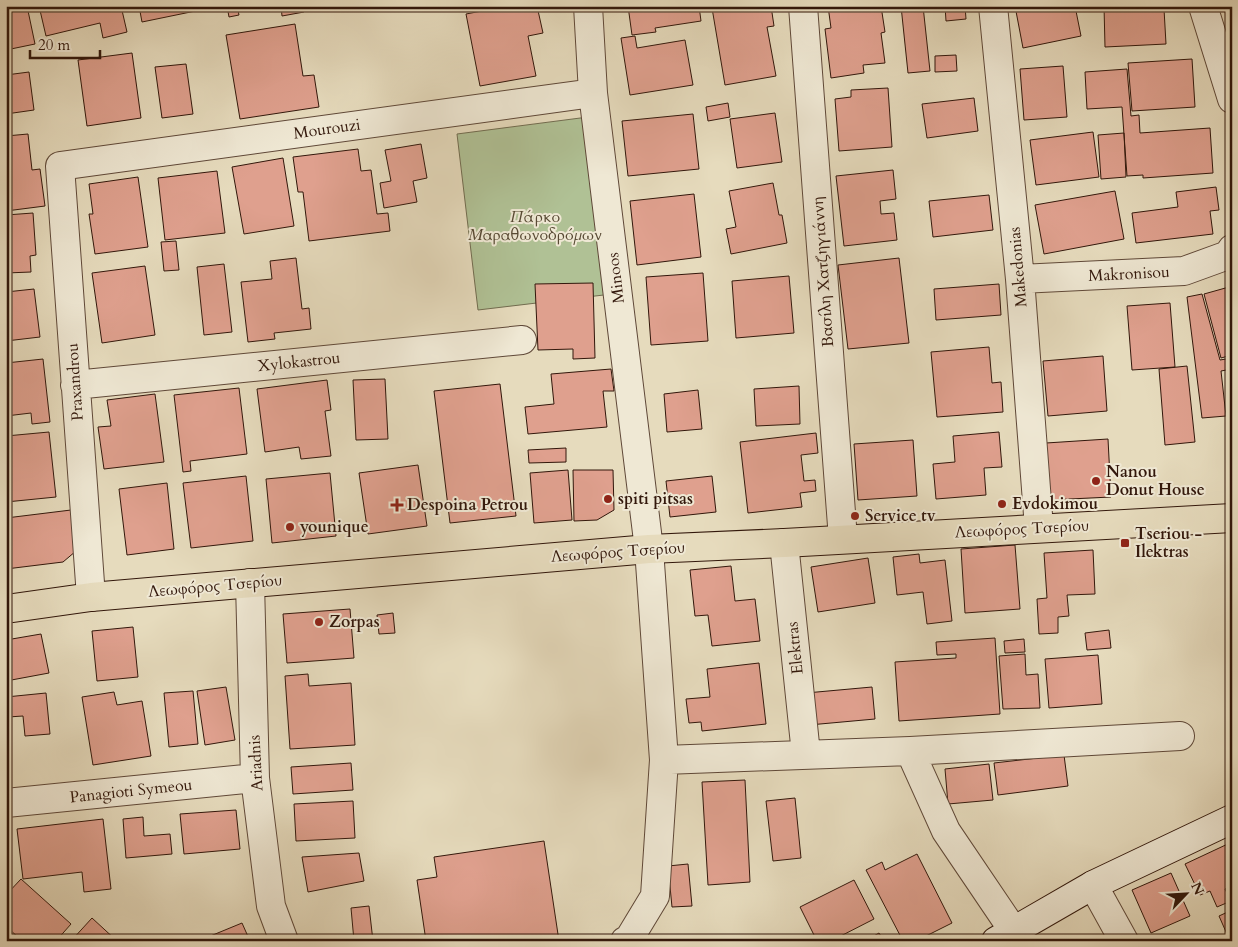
<svg xmlns="http://www.w3.org/2000/svg" width="1238" height="947" viewBox="0 0 1238 947" font-family="Cardo,serif">
  <style>
    .green { fill: #b0c195; stroke: #716c50 }
    .building { fill: #dfa08e; stroke: #32170b }
    .lines { fill: none; stroke-linecap: round; stroke-linejoin: round }
    .street-casing { stroke: #5f4838; stroke-width: 30 }
    .secondary-casing { stroke: #32170b; stroke-width: 30 }
    .primary-casing { stroke: #32170b; stroke-width: 30 }
    .street { stroke: #efe8d4; stroke-width: 28 }
    .secondary { stroke: #efe8d4; stroke-width: 28 }
    .primary { stroke: #e6dbbd; stroke-width: 28 }
    .poi-dot { fill: #8f2418; stroke: #efe8d4; stroke-width: 2 }
    .labels { text-anchor: middle; dominant-baseline: central; stroke-width: 4; stroke-linejoin: round; paint-order: stroke }
    .street-label { font-size: 16px; fill: #32170b; stroke: #efe8d4 }
    .park-label { font-size: 16px; font-style: italic; fill: #584a34; stroke: #efe8d4 }
    .poi-label { font-size: 16px; font-weight: bold; fill: #32170b; stroke: #efe8d4; text-anchor: start }
  </style>
  <rect width="100%" height="100%" fill="#e6dbbd"/>
  <filter id="stains"><feTurbulence type="fractalNoise" baseFrequency=".004" numOctaves="4"/><feColorMatrix values="0 0 0 0 .2 0 0 0 0 .09 0 0 0 0 .02 0 0 0 .5 -.17"/></filter>
  <radialGradient id="worn" r=".72"><stop offset=".6" stop-color="#630" stop-opacity="0"/><stop offset="1" stop-color="#630" stop-opacity=".3"/></radialGradient>
  <!-- green -->
  <path class="green" d="M588,117L612,294L478,310L457,134Z"/>
  <!-- building -->
  <path class="building" d="M6,6H27L35,44L6,50Z
    M39,6H121L127,32L103,38L100,23L46,36Z
    M139,6H209L210,8L142,22Z
    M227,6H237L239,15L229,17Z
    M281,6H303L304,12L282,16Z
    M508,6H537L543,33L528,36L536,76L480,86L466,14Z
    M628,6H699L701,21L655,28L656,32L632,35Z
    M725,6H771L774,26L767,27L776,76L725,85L712,8Z
    M828,6H881L885,32L881,33L885,63L863,65L864,73L831,78L825,29L831,28Z
    M901,6H923L930,71L908,73Z
    M945,6H965L966,19L946,21Z
    M1015,6H1075L1081,36L1023,48Z
    M1104,6H1181V9H1164L1166,44L1105,47Z
    M295,24L303,76L314,75L319,107L240,119L226,35Z
    M635,36L637,48L685,40L693,85L630,95L621,38Z
    M132,53L141,118L87,126L78,60Z
    M956,55L957,71L935,72V56Z
    M1192,59L1195,107L1132,111L1128,63Z
    M186,64L193,114L162,118L155,67Z
    M1063,66L1067,117L1024,120L1020,69Z
    M1127,69L1131,116L1139,115L1140,133L1210,128L1213,173L1143,178V175L1127,176L1122,107L1087,109L1085,72Z
    M29,72L34,110L6,114V75Z
    M888,88L892,147L839,151L835,99L851,97V90Z
    M974,98L978,131L927,138L922,104Z
    M728,103L730,117L708,121L706,107Z
    M775,113L782,162L737,168L730,119Z
    M693,114L699,169L628,176L622,121Z
    M1093,132L1099,177L1036,185L1030,140Z
    M1124,133L1126,177L1101,179L1098,135Z
    M28,134L32,170L40,169L45,206L6,211V136Z
    M421,144L427,178L413,181L417,202L384,208L380,183L391,181L385,150Z
    M358,149L361,171L371,170L377,214L388,213L390,231L309,241L303,192H298L293,157Z
    M283,158L294,226L244,234L232,167Z
    M893,170L896,199L880,201L881,214L894,213L897,240L844,246L836,176Z
    M217,171L225,233L165,240L158,178Z
    M138,177L148,247L95,254L89,214H93L89,184Z
    M773,183L779,215H782L787,243L731,254L726,229L736,227L729,191Z
    M1216,187L1219,210L1210,211L1213,234L1136,243L1132,213L1178,207L1176,192Z
    M1115,191L1124,239L1044,254L1035,205Z
    M694,194L701,257L637,265L630,201Z
    M989,195L993,230L933,237L929,201Z
    M33,213L36,255L30,256L31,272L6,273V215Z
    M176,241L179,270L164,271L161,242Z
    M296,258L302,309L309,308L311,329L274,333L275,339L248,342L241,282L272,279L270,261Z
    M899,258L909,343L848,349L838,265Z
    M224,264L232,332L204,335L197,267Z
    M145,266L155,335L102,343L92,273Z
    M703,273L708,341L651,345L646,277Z
    M789,276L794,333L736,338L732,281Z
    M593,283L595,358L573,359V349L538,350L535,284Z
    M999,284L1001,315L936,320L934,289Z
    M1229,287L1232,295V355L1221,358L1204,294Z
    M34,289L40,337L6,341V292Z
    M1202,294L1220,360L1232,358V369L1221,371L1226,416L1202,418L1187,297Z
    M1170,303L1175,367L1132,370L1127,306Z
    M989,347L992,383L1001,382L1003,412L937,417L931,352Z
    M1103,356L1107,411L1048,416L1043,361Z
    M43,359L50,422L32,424L31,413L6,416V363Z
    M1187,366L1195,442L1165,445L1159,369Z
    M611,369L614,391H603L607,427L528,434L525,407L554,404L551,374Z
    M1232,372V397L1228,374Z
    M385,379L388,439L356,440L353,380Z
    M327,380L331,410L325,411L331,456L301,459L299,447L265,452L257,389Z
    M500,384L516,516L450,523L434,391Z
    M799,386L800,424L756,426L754,389Z
    M239,388L247,454L190,461L191,471L183,472L174,395Z
    M698,390L702,429L667,432L664,394Z
    M155,394L164,462L104,469L98,427L111,426L107,400Z
    M49,432L56,497L6,502V436Z
    M999,432L1002,467L984,468L986,495L936,499L933,464L955,462L953,436Z
    M816,433L818,453L801,455L804,481L815,480L816,491L800,493L802,507L748,513L740,442Z
    M1108,439L1111,497L1049,500L1046,443Z
    M913,440L917,496L858,500L854,444Z
    M566,448V462L529,463L528,450Z
    M418,465L427,526L368,534L359,473Z
    M568,470L572,520L534,523L530,473Z
    M573,470H613L614,510L597,520L574,521Z
    M330,473L336,536L272,543L266,479Z
    M246,476L253,541L191,548L183,483Z
    M712,476L716,512L670,517L666,481Z
    M167,483L174,549L127,555L119,489Z
    M71,510L76,551L63,562L6,569V518Z
    M1015,545L1020,609L965,613L961,549Z
    M1093,550L1095,594L1067,595L1069,616L1058,617V633L1039,634L1037,599L1047,598L1044,553Z
    M919,554L920,563L945,560L952,621L927,624L923,592L897,595L893,557Z
    M868,558L875,603L818,612L811,567Z
    M731,566L735,601L755,599L760,641L712,646L708,615L695,616L690,570Z
    M350,609L354,658L287,663L283,614Z
    M393,613L395,633L379,634L377,615Z
    M133,627L138,677L97,681L92,631Z
    M1109,630L1111,648L1087,650L1085,633Z
    M41,634L49,673L6,681V640Z
    M995,638L1000,714L899,721L895,662L956,658V654L937,655L936,642Z
    M1024,639L1025,652L1005,653L1004,641Z
    M1025,654L1026,675L1038,674L1040,708L1003,709L999,656Z
    M1098,655L1102,704L1049,708L1045,659Z
    M759,663L766,724L702,731L701,722L689,723L686,699L710,697L707,669Z
    M308,674L309,686L351,683L355,745L290,749L285,676Z
    M226,687L235,740L205,745L197,691Z
    M872,687L875,719L809,725L806,693Z
    M193,691L198,744L169,747L164,693Z
    M114,692L117,705L142,701L151,756L93,765L82,697Z
    M46,693L50,734L25,736L23,716L8,717L6,697Z
    M1064,755L1068,786L998,795L994,763Z
    M351,763L353,790L293,794L291,767Z
    M989,764L993,800L948,804L945,769Z
    M745,780L750,882L708,885L702,782Z
    M795,798L801,858L773,861L766,801Z
    M353,801L355,838L296,841L294,804Z
    M236,810L240,849L184,854L180,814Z
    M143,817L144,836L170,834L172,854L126,858L123,819Z
    M103,819L111,889L84,892L82,872L23,879L17,829Z
    M544,841L559,941H426L417,880L437,877L434,857Z
    M1232,842V886L1225,889L1231,901L1217,907L1210,891L1200,895L1185,864Z
    M359,853L364,881L308,892L302,857Z
    M917,854L952,923L916,941H903L866,870L882,862L885,870Z
    M688,864L692,906L672,907L668,866Z
    M1171,873L1190,916L1151,933L1132,890Z
    M21,879L71,924L56,941H22L6,926V895Z
    M854,880L874,919L831,941H817L800,907Z
    M369,906L373,941H354L351,908Z
    M1232,910V941H1230L1219,916Z
    M92,918L117,941H71Z
    M242,923L250,941H210L208,937Z
    M879,933L884,941H865Z"/>
  <g class="lines">
    <!-- street casing -->
    <g class="street-casing">
      <path id="street" d="M588,6L593,93L649,549L664,760L655,896L629,939L625,941
        M803,6L843,539
        M993,6L1020,279L1039,528
        M1203,6L1232,99
        M1020,279L1184,271L1228,255L1232,249
        M75,385L522,340
        M784,543L806,754
        M250,583L255,778L271,906L284,941
        M91,597L60,166L593,93
        M910,751L946,831L1013,930
        M664,760L910,751L1180,736
        M6,803L255,778
        M1093,885L1124,941"/>
    </g>
    <!-- secondary casing -->
    <g class="secondary-casing">
      <path id="secondary" d="M996,941L1093,885L1232,819"/>
    </g>
    <!-- primary casing -->
    <g class="primary-casing">
      <path id="primary" d="M6,609L91,597L649,549L784,543L1232,518"/>
    </g>
    <!-- street -->
    <use href="#street" class="street"/>
    <!-- secondary -->
    <use href="#secondary" class="secondary"/>
    <!-- primary -->
    <use href="#primary" class="primary"/>
  </g>
  <!-- markers -->
  <g class="poi-dot">
    <circle cx="1096" cy="481" r="5"/>
    <circle cx="608" cy="499" r="5"/>
    <circle cx="1002" cy="504" r="5"/>
    <path d="M394.5 497.5h5v5h5v5h-5v5h-5v-5h-5v-5h5z"/>
    <circle cx="855" cy="516" r="5"/>
    <circle cx="290" cy="527" r="5"/>
    <rect x="1120" y="538" width="10" height="10" rx="2.5"/>
    <circle cx="319" cy="622" r="5"/>
  </g>
  <g class="labels">
    <!-- street labels -->
    <g class="street-label">
      <text transform="translate(327 129) rotate(-8)">Mourouzi</text>
      <text transform="translate(1018 267) rotate(-95)">Makedonias</text>
      <text transform="translate(823 272) rotate(-94)">Βασίλη Χατζηγιάννη</text>
      <text transform="translate(1129 274) rotate(-3)">Makronisou</text>
      <text transform="translate(616 278) rotate(-97)">Minoos</text>
      <text transform="translate(299 362) rotate(-6)">Xylokastrou</text>
      <text transform="translate(75 382) rotate(-94)">Praxandrou</text>
      <text transform="translate(1022 529) rotate(-3)">Λεωφόρος Τσερίου</text>
      <text transform="translate(618 552) rotate(-4)">Λεωφόρος Τσερίου</text>
      <text transform="translate(215 586) rotate(-5)">Λεωφόρος Τσερίου</text>
      <text transform="translate(795 648) rotate(-96)">Elektras</text>
      <text transform="translate(256 763) rotate(-93)">Ariadnis</text>
      <text transform="translate(131 791) rotate(-6)">Panagioti Symeou</text>
    </g>
    <!-- park labels -->
    <g class="park-label">
      <text x="535" y="217">Πάρκο<tspan x="535" dy="18">Μαραθωνοδρόμων</tspan></text>
    </g>
    <!-- poi labels -->
    <g class="poi-label">
      <text x="1106" y="472">Nanou<tspan x="1106" dy="18">Donut House</tspan></text>
      <text x="618" y="499">spiti pitsas</text>
      <text x="1012" y="504">Evdokimou</text>
      <text x="407" y="505">Despoina Petrou</text>
      <text x="865" y="516">Service tv</text>
      <text x="300" y="527">younique</text>
      <text x="1135" y="534">Tseriou -<tspan x="1135" dy="18">Ilektras</tspan></text>
      <text x="329" y="622">Zorpas</text>
    </g>
  </g>
  <!-- margin -->
  <rect width="1238" height="947" fill="none" stroke="#e6dbbd" stroke-width="25"/>
  <rect x="8" y="8" width="1223" height="932" fill="none" stroke="#32170b" stroke-width="2.5"/>
  <rect x="12" y="12" width="1213" height="922" fill="none" stroke="#32170b"/>
  <!-- north arrow -->
  <g transform="translate(1186 894) rotate(65)" stroke="#efe8d4" stroke-width="4" paint-order="stroke">
  <path d="M0-4L9 19L0 12L-9 19Z" fill="#32170b"/>
  <text y="-8" font-size="14" font-weight="bold" text-anchor="middle" fill="#32170b">N</text>
  </g>
  <!-- scale -->
  <path d="M30 50v8h70v-8" fill="none" stroke="#32170b" stroke-width="2.5"/>
  <text x="38" y="50" font-size="15" fill="#32170b" stroke="#efe8d4" stroke-width="4" paint-order="stroke">20 m</text>
  <rect width="100%" height="100%" filter="url(#stains)"/>
  <rect width="100%" height="100%" fill="url(#worn)"/>
</svg>
